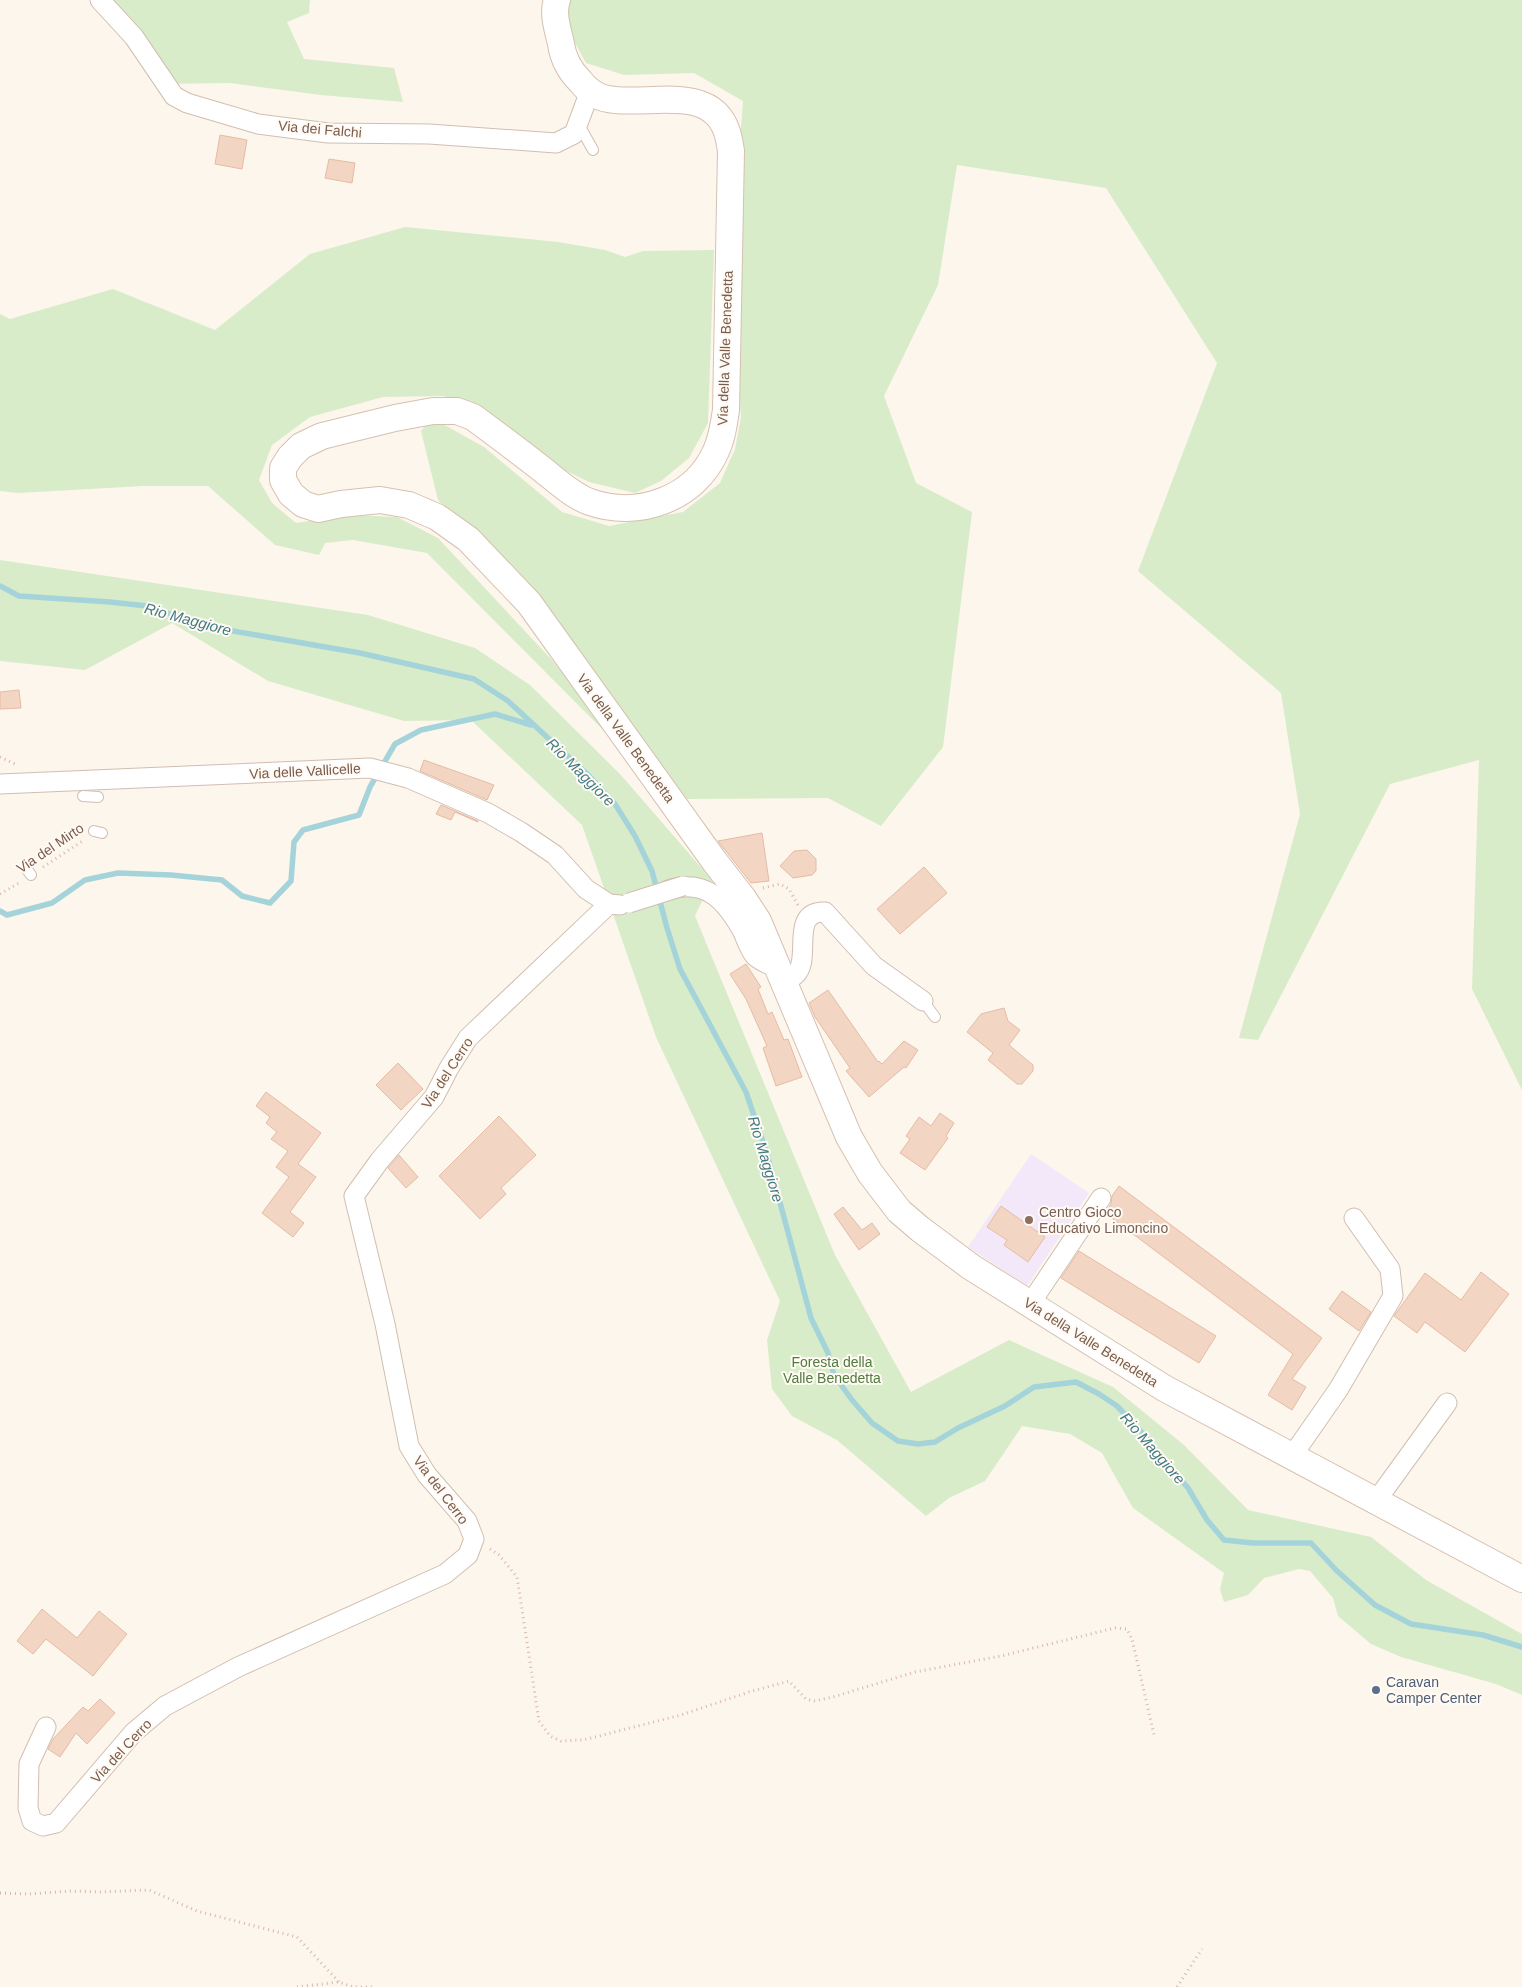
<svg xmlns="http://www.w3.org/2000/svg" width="1522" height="1987" viewBox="0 0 1522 1987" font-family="Arial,sans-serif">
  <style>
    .education { fill: #f3e8fa }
    .green { fill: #d8ecc9 }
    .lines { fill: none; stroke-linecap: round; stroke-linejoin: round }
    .stream { stroke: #a5d3da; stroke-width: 5.5 }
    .building { fill: #f3d5c3; stroke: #e6bba3 }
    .service-casing { stroke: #d1beb0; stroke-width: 12 }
    .minor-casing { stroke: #d1beb0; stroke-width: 21 }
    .secondary-casing { stroke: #d6c0b0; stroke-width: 28 }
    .path { stroke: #d9b8a5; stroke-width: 3; stroke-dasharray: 1 4; stroke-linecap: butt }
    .service { stroke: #fff; stroke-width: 10 }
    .minor { stroke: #fff; stroke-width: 19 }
    .secondary { stroke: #fff; stroke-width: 26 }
    .minor-bridge-casing { stroke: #d1beb0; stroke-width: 21; stroke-linecap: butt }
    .minor-bridge { stroke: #fff; stroke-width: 19 }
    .education-dot { fill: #8d6e63; stroke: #fffaf3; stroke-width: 2 }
    .service-dot { fill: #5c6f8a; stroke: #fffaf3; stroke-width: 2 }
    .labels { text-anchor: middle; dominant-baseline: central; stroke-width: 4; stroke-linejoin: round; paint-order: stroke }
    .street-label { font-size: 14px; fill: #7a5c4d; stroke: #fffaf3 }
    .education-label { font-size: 14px; fill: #785e54; stroke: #fffaf3; text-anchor: start }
    .park-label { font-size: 14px; fill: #537a41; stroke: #fffaf3 }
    .service-label { font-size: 14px; fill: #4e5e75; stroke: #fffaf3; text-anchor: start }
    .water-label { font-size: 15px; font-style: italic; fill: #437c86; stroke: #fffaf3 }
  </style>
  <rect width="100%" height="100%" fill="#fdf6ec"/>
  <!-- education -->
  <path class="education" d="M1031,1154L1089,1193L1027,1286L968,1247Z"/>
  <!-- green -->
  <path class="green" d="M101,0H310L309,13L287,22L304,59L394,68L403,102L321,95L230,83L158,84Z
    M565,0H1522V1090L1472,989L1479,760L1390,784L1258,1040L1239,1038L1300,814L1281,693L1138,571L1217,363L1106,188L957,165L938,285L884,396L916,483L972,512L943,747L881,826L828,798L687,799L631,723L521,582L438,500L421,431L432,418L484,447L562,512L609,526L683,512L720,483L735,449L741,417L738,374L739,154L743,101L694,73L624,75L586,63L567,28Z
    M405,227L558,242L605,250L625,257L643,251L714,250L708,423L689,458L661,481L635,493L589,482L546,461L480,407L443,396L383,397L310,417L272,445L259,480L272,503L296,523L349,515L397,517L438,538L552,660L624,751L427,553L353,540L325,543L319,555L275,545L208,486H143L18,493L0,491V314L10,319L113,289L215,330L310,254Z
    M0,560L368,615L475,648L530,685L620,774L712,880L695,916L835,1255L911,1392L1009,1340L1113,1387L1184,1445L1248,1510L1371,1537L1426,1580L1522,1634V1695L1496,1684L1401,1657L1371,1644L1338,1616L1333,1598L1310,1571L1299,1569L1264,1578L1248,1595L1224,1602L1220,1589L1224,1573L1133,1508L1102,1453L1070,1434L1022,1426L985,1481L949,1498L926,1516L837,1440L792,1416L772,1389L767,1340L780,1301L656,1037L582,825L471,720L404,721L268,681L172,623L85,670L0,661Z"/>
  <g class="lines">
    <!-- stream -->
    <path class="stream" d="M0,586L19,596L110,602L147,606L204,626L360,653L474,679L508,701L587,774L615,804L635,836L652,871L667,928L680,969L746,1092L767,1154L811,1318L828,1353L834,1375L852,1400L872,1423L898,1441L918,1444L935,1442L958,1428L1005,1406L1034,1387L1076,1382L1099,1394L1117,1406L1137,1427L1188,1488L1207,1520L1224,1540L1253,1543H1311L1336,1570L1375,1605L1411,1624L1483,1635L1522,1647
      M0,911L7,915L52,903L85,880L118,873L171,875L222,880L242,896L270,903L291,881L294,842L303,830L359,815L370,787L395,744L421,730L495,714L531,725"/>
  </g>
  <!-- building -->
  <path class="building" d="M220,135L247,140L242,169L215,164Z
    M329,159L355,163L352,183L325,178Z
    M19,690L21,708L0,709V692Z
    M424,760L494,785L487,800L420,771Z
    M441,805L478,821V822L455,812L451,820L436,814Z
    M762,833L769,881L751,883L718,841Z
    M807,850L816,859V871L812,875L793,878L780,866L794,851Z
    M924,867L947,893L900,934L877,909Z
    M746,964L761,987L758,989L768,1014L772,1012L784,1040L788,1039L802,1077L776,1086L763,1048L767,1046L746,999L730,974Z
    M828,990L878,1062L879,1061L882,1064L904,1041L918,1050L906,1068L904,1067L869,1097L846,1071L850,1068L815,1017L809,1003Z
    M1004,1008L1008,1021L1020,1030L1009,1045L1033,1065V1071L1022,1084H1017L988,1060L993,1053L967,1032L981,1014Z
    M398,1063L423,1089L401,1110L376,1085Z
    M266,1092L321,1133L298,1164L316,1177L290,1212L304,1223L293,1237L262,1213L289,1177L276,1167L288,1151L271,1139L277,1132L266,1123L270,1117L256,1106Z
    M940,1113L954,1123L946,1136L948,1138L925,1170L900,1153L910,1139L906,1136L919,1117L931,1126Z
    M499,1116L536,1155L501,1188L506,1194L480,1219L439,1176Z
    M399,1155L418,1177L406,1188L388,1168Z
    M1119,1186L1322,1338L1292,1379L1306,1387L1292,1410L1268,1395L1293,1354L1105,1213L1111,1204L1112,1196Z
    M1001,1206L1045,1237L1028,1262L1004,1245L1007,1240L987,1227Z
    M843,1207L862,1230L872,1223L880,1234L859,1250L834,1214Z
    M1079,1251L1216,1336L1199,1363L1061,1278Z
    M1481,1272L1509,1294L1465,1352L1425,1322L1417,1333L1394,1316L1425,1273L1461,1300Z
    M1342,1291L1371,1312L1359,1331L1329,1309Z
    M42,1609L77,1638L99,1611L127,1634L93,1676L46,1639L33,1654L17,1641Z
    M100,1699L115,1713L87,1744L76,1733L60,1757L48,1749L53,1739L83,1707L88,1711Z"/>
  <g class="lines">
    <!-- service casing -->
    <g class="service-casing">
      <path id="service" d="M579,125L593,150
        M83,796L98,797
        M94,831L102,833
        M26,868L31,875
        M923,1001L935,1017"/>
    </g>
    <!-- minor casing -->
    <g class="minor-casing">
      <path id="minor" d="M100,0L134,37L174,96L187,103L258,124L328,133L429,134L556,143L574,134L590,91
        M0,784L370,768L408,778L488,813L521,832L555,855L586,889L609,904L620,905
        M668,890C706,878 726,901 743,932C746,939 750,951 755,956C761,962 772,965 779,970
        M784,980C787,979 792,978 795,975C813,960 788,911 825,912L874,966L923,1001
        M1030,1304L1101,1198
        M1292,1456L1338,1390L1393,1296L1390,1269L1354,1218
        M1376,1501L1447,1403
        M46,1727L29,1764L28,1808L32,1821L43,1826L56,1823L134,1732L165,1706L238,1667L445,1574L468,1555L474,1539L467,1521L427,1475L409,1446L385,1324L354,1196L380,1160L434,1097L449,1068L468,1038L609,904"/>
    </g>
    <!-- secondary casing -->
    <g class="secondary-casing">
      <path id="secondary" d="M557,0C552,14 558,30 561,44C563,58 570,71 580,81C587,90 596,97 608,99C645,107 711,82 727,132C729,138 730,145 731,151L726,410C724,424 722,438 716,451C695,499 638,519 590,502C573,496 557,481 543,470C520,452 496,434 473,417L457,411H433L395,418L322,436L301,446L290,457L283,468V480L291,494L303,504L318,509L341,504L380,500L409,505L437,517L468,539L529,603L715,862L743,898L758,921L849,1137L870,1173L899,1211L920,1229L971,1267L1164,1388L1522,1579"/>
    </g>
    <!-- path -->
    <path class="path" d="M0,757L15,764
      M43,867L84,840
      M763,888L780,884L789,889L798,905
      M0,894L19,883
      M490,1549L499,1555L517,1577L539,1721L550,1736L561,1741L583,1740L681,1715L749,1692L789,1681L806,1699L815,1701L833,1697L915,1672L1001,1656L1115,1628L1127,1629L1132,1639L1154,1735
      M0,1893L29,1894L71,1891L100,1892L149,1890L197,1911L297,1937L339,1982
      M297,1987L339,1982L353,1987H372
      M1177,1987L1202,1949"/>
    <!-- service -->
    <use href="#service" class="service"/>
    <!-- minor -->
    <use href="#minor" class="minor"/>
    <!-- secondary -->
    <use href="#secondary" class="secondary"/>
    <!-- minor-bridge casing -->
    <g class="minor-bridge-casing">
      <path id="minor-bridge" d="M629,903L683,886"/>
    </g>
    <!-- minor-bridge -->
    <use href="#minor-bridge" class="minor-bridge"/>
  </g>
  <!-- markers -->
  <circle class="education-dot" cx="1029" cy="1220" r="5"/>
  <circle class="service-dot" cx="1376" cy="1690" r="5"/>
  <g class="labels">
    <!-- street labels -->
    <g class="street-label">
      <text transform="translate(320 129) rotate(5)">Via dei Falchi</text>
      <text transform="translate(725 348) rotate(-88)">Via della Valle Benedetta</text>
      <text transform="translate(626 738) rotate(54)">Via della Valle Benedetta</text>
      <text transform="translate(305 771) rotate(-3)">Via delle Vallicelle</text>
      <text transform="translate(50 848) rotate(-34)">Via del Mirto</text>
      <text transform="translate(447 1073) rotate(-57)">Via del Cerro</text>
      <text transform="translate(1091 1342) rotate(32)">Via della Valle Benedetta</text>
      <text transform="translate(441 1490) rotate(53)">Via del Cerro</text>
      <text transform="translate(121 1751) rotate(-47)">Via del Cerro</text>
    </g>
    <!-- education labels -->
    <g class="education-label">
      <text x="1039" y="1212">Centro Gioco<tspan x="1039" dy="16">Educativo Limoncino</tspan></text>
    </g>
    <!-- park labels -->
    <g class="park-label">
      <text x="832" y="1362">Foresta della<tspan x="832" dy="16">Valle Benedetta</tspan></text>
    </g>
    <!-- service labels -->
    <g class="service-label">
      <text x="1386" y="1682">Caravan<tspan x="1386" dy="16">Camper Center</tspan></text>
    </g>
    <!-- water labels -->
    <g class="water-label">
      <text transform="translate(188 619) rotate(15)">Rio Maggiore</text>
      <text transform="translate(581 772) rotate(45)">Rio Maggiore</text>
      <text transform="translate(766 1159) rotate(73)">Rio Maggiore</text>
      <text transform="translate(1153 1448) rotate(49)">Rio Maggiore</text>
    </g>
  </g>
</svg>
